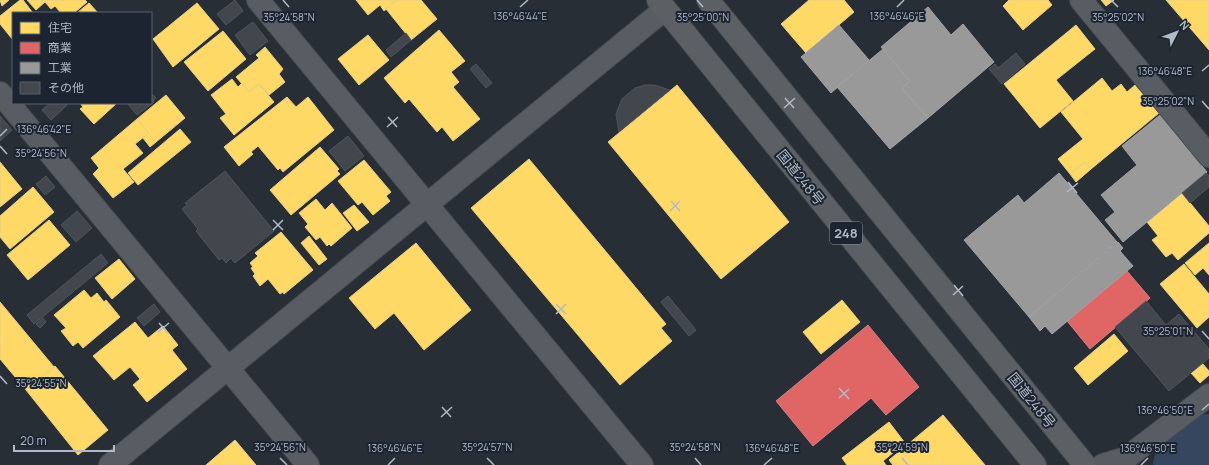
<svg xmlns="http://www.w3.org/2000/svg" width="1209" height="465" viewBox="0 0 1209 465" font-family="Manrope,'Noto Sans JP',sans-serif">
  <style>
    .homes { fill: #ffd966; stroke: #e8d083 }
    .shops { fill: #e06666; stroke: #d27f83 }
    .industry { fill: #999; stroke: #a0a3a7 }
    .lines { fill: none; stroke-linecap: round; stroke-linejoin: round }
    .river { stroke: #35465e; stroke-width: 60 }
    .building { fill: #42474e; stroke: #50555d }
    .minor-casing { stroke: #464a50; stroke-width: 24 }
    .trunk-casing { stroke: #454a51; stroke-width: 24 }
    .minor { stroke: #585c63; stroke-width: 22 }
    .trunk { stroke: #5c6064; stroke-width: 22 }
    .ticks { fill: none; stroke: #b1bac7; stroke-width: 1.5 }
    .labels { text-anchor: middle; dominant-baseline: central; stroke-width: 4; stroke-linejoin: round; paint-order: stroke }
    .shield { fill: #1b2430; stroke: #848d9a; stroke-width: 1 }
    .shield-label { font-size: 13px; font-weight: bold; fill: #b1bac7 }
    .street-label { font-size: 14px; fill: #b1bac7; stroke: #1b2430 }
    .ticks-label { font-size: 10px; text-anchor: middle; fill: #b1bac7; stroke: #1b2430; stroke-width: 4; stroke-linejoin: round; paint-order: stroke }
  </style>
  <rect width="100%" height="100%" fill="#282e35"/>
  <!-- homes -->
  <path class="homes" d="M0,0H9L2,6Z
    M20,0H23L33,13H13V40L0,24V16Z
    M27,0H85L87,2L74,13H61L55,6L51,9L45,2L36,10Z
    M356,0H397L384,11L380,5L368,15Z
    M397,0H421L437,19L411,40L386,9Z
    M809,0H844L854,12L806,53L781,24Z
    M1009,0H1048L1052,5L1023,30L1003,6Z
    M1101,0H1114L1106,6Z
    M1166,0H1209V50Z
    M89,3L98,13H77Z
    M197,3L219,29L173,67L153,39Z
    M1076,25L1095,49L1056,80L1073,101L1040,128L1004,84Z
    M439,30L465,61L451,72L459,82L453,87L480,119L453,141L442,127L437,132L409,99L405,103L384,78Z
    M223,31L246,59L208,91L184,62Z
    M368,35L389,60L359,85L338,59Z
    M265,47L283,69L279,74L285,82L269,95L259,84L249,92L236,77L259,58L256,55Z
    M1102,78L1112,91L1121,84L1127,92L1135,85L1159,113L1091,169L1085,162L1070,174L1058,159L1083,139L1061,112Z
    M232,79L238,87L242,83L249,92L259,84L274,102L234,135L220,118L226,114L211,95Z
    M677,85L789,222L721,279L608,142Z
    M166,95L185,118L150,147L143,138L149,133L137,119Z
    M287,97L296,107L308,97L334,130L283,172L280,168L278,170L258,146L251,152L253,154L239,166L224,147Z
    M80,103H117L94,124L80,109L83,107Z
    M137,119L149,133L135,144L143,153L123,169L134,182L113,198L93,174L99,168L91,158Z
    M180,129L191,142L138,185L128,173Z
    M320,147L339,169L337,171L340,174L291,215L270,190Z
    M529,159L666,324L661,328L672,341L620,385L471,208Z
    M364,160L391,192L386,196L390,201L373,215L362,202L358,205L338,181Z
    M0,162L22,189L0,207Z
    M1085,162L1091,169L1076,182L1070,174Z
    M33,187L54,212L10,249L0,237V216Z
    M1182,193L1209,226V233L1178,260L1172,253L1166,257L1152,240L1158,236L1147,222Z
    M316,199L325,210L332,203L352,228L331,246L329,244L327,246L320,237L316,240L305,227L308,224L299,213Z
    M354,205L369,222L357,231L343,213Z
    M49,220L70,245L28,280L7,255Z
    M281,232L313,270L284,294L283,292L280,294L268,279L260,286L253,276L255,274L251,268L253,267L250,263L258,256L255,253Z
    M309,236L327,259L319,265L301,243Z
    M416,243L471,310L424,350L394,313L375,329L349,298Z
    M1209,243V275L1203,268L1195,275L1185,263Z
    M119,259L135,279L112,299L95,278Z
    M1184,264L1209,294V317L1197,328L1160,284Z
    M84,290L91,298L97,293L104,302L106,300L120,317L83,348L78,342L73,346L61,331L66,328L54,315Z
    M842,300L860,322L821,354L803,332Z
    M0,302L54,367L26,390L0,359Z
    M135,322L148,338L163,326L178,345L172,350L187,369L147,402L133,385L140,379L130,367L114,380L93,356Z
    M1114,334L1128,351L1088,385L1074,368Z
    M1202,363L1209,371V375L1200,383L1191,373Z
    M55,366L108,430L78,455L26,390Z
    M943,415L985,465H893L889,460Z
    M889,422L905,443L883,461L886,465H847L842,458Z
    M235,440L256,465H206Z"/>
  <!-- shops -->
  <path class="shops" d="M1127,271L1150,298L1090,349L1067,321Z
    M868,325L919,387L886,415L871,398L813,446L776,401Z"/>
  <!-- industry -->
  <path class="industry" d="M928,7L951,35L963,24L994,62L928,118L902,88L910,81L881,47Z
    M839,25L869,60L831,93L801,57Z
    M883,49L910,81L902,88L928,118L890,149L837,87Z
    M1160,115L1207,172L1123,242L1105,220L1115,212L1101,195L1137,165L1122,146Z
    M1059,173L1117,242L1029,317L964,240L1018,195L1024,203Z
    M1118,242L1123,248L1120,251L1133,266L1052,334L1045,326L1040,331L1029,317Z"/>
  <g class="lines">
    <!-- river -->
    <path class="river" d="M1183,465L1209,444"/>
  </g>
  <!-- building -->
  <path class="building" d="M235,0L243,11L226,25L217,14Z
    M253,22L268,41L250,55L235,35Z
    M406,33L411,40L391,57L386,50Z
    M1016,53L1025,64L1002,84L989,69L995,64L998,68Z
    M476,64L492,83L486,88L470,69Z
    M645,85H654L670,90L619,132L616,114L622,99L635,88Z
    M151,93L156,98L153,100L154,102L137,115L127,103H151Z
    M50,103H65L67,105L51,120L42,110Z
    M0,116L12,130L0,141Z
    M348,136L364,156L345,171L329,151Z
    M225,171L274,231L235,263L231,258L226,263L222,258L219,260L196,231L198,229L182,209L187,205L185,203Z
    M1206,173L1209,176V187L1190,203L1182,193Z
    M46,176L55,187L45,195L36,184Z
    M77,211L92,228L76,242L61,225Z
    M101,254L108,263L34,324L27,315Z
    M668,296L696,330L689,336L661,302Z
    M1146,301L1166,325L1179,314L1209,349V358L1169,391L1115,327Z
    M154,304L160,312L144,326L137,318Z
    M43,318L46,322L40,328L36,324Z"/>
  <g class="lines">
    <!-- minor casing -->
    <g class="minor-casing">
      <path id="minor" d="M258,0L642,465
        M1081,0L1209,156
        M0,93L308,465
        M110,465L665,9
        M1103,465L1126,458L1209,395"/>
    </g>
    <!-- trunk casing -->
    <g class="trunk-casing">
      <path id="trunk" d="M658,0L1035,465
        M708,0L1085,465"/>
    </g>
    <!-- minor -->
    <use href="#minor" class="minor"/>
    <!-- trunk -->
    <use href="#trunk" class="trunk"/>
  </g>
  <!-- ticks -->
  <path class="ticks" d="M283,0L289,7M697,0L703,7M1111,0L1118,7M520,7L528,0M897,7L904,0M1202,71L1209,65M785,98L794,108M1202,101L1209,109M784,108L795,98M388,117L397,127M387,127L398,117M0,136L7,129M0,146L7,154M1068,182L1077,193M1067,192L1078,183M671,201L680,211M670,211L680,201M273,220L283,230M273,230L283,220M954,285L963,296M953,295L963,286M556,304L566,314M556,314L566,304M159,323L168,333M1202,331L1209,339M158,332L169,323M0,376L7,384M839,388L849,399M839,398L849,389M442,407L451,417M1202,410L1209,404M441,417L452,407M280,458L287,465M487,458L494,465M695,458L701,465M902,458L908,465M388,465L395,458M764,465L772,458M1141,465L1148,458"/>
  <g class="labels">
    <!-- shield labels -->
    <rect class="shield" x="830" y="222" width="32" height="22" rx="3"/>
    <g class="shield-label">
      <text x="846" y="233">248</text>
    </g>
    <!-- street labels -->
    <g class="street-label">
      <text transform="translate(801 177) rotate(51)">国道248号</text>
      <text transform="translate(1032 400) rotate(51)">国道248号</text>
    </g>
  </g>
  <g class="ticks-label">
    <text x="520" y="20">136°46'44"E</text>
    <text x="897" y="20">136°46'46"E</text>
    <text x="289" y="21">35°24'58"N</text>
    <text x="703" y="21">35°25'00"N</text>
    <text x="1118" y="21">35°25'02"N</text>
    <text x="1165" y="75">136°46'48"E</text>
    <text x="1168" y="105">35°25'02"N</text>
    <text x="44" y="133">136°46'42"E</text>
    <text x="41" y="157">35°24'56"N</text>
    <text x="1168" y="335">35°25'01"N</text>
    <text x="41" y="387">35°24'55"N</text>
    <text x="1165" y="414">136°46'50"E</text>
    <text x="280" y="451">35°24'56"N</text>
    <text x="487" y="451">35°24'57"N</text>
    <text x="695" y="451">35°24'58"N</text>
    <text x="902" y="451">35°24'59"N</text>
    <text x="395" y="452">136°46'46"E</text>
    <text x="772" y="452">136°46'48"E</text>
    <text x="1148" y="452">136°46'50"E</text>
  </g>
  <!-- legend -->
  <rect x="12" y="12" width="140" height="92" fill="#1b2430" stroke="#57606c"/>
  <rect x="20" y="22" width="20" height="12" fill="#ffd966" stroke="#57606c"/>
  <text x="48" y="32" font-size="12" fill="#b1bac7">住宅</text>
  <rect x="20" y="42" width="20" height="12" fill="#e06666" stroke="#57606c"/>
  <text x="48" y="52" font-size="12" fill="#b1bac7">商業</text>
  <rect x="20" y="62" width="20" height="12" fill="#999999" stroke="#57606c"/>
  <text x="48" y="72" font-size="12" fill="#b1bac7">工業</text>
  <rect x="20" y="82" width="20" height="12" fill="#42474e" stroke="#57606c"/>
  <text x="48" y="92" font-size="12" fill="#b1bac7">その他</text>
  <!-- north arrow -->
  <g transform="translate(1177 32) rotate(48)" stroke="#1b2430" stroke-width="3" paint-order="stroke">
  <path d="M0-3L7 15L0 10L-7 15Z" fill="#b1bac7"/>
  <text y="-6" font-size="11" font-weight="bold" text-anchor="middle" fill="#b1bac7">N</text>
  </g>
  <!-- scale -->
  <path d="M14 445v6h100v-6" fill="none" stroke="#b1bac7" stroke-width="2"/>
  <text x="20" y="445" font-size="12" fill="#b1bac7" stroke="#1b2430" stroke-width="3" paint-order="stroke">20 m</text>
</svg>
